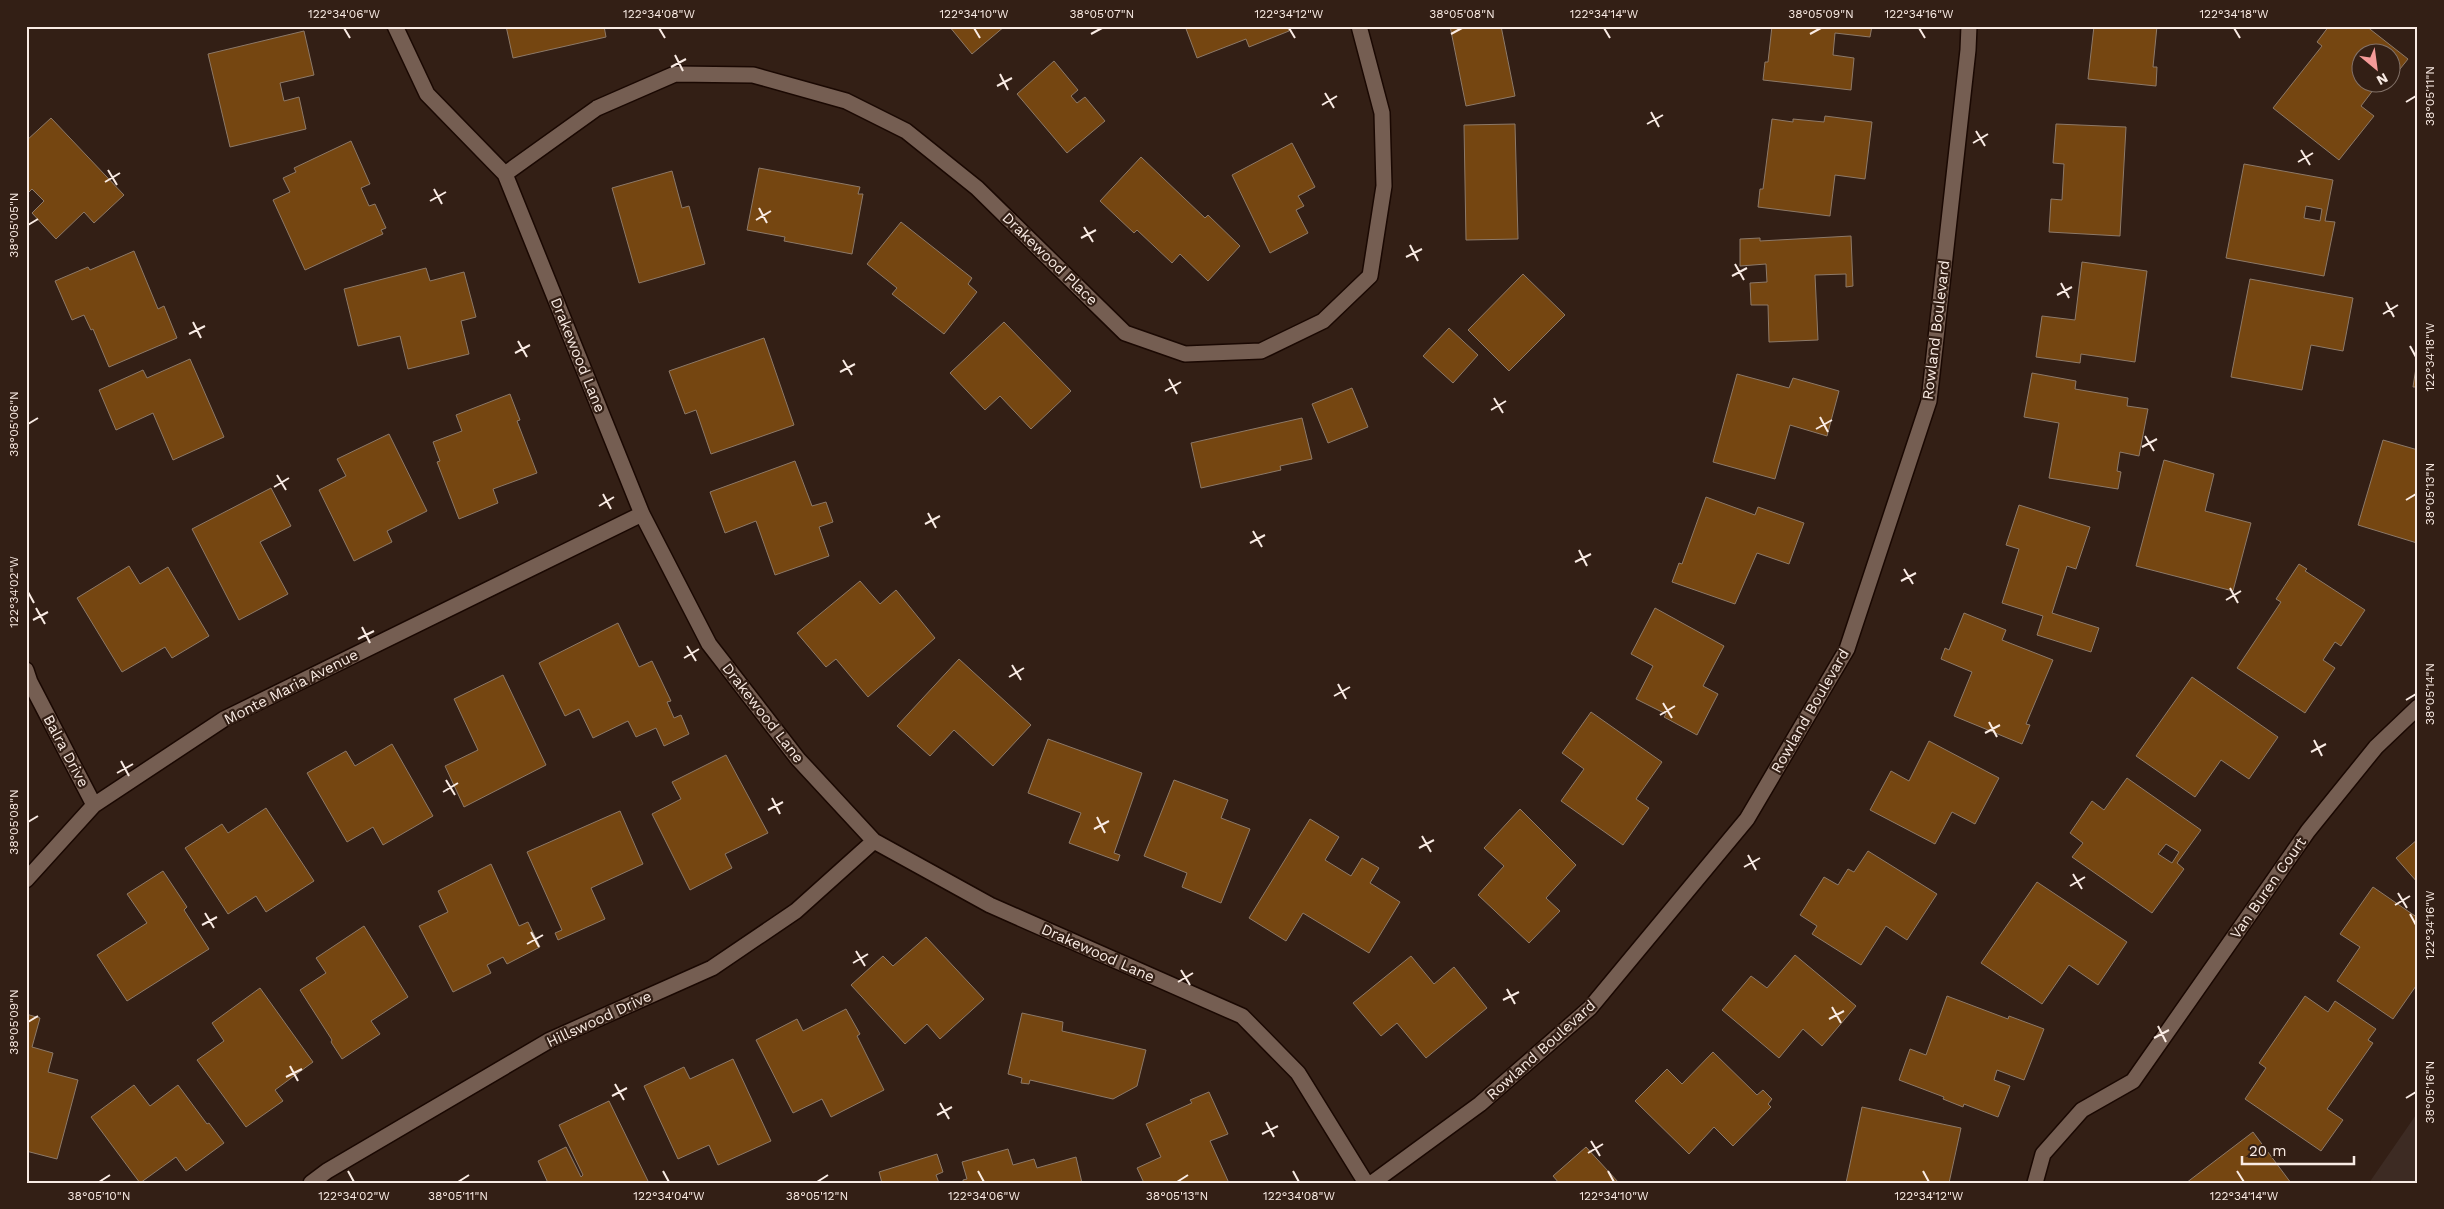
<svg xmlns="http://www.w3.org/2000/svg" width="2444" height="1209" viewBox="0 0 2444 1209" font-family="'Work Sans',sans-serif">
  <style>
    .education { fill: #3d2b23 }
    .building { fill: #754611; stroke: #8d7968; fill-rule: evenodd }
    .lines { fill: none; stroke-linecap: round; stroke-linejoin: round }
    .minor-casing { stroke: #1a0802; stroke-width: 18 }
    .minor { stroke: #755e52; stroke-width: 15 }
    .ticks { fill: none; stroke: #f9ebe4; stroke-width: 2 }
    .labels { text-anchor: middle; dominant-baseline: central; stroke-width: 4.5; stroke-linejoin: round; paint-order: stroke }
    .street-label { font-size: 15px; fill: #f9ebe4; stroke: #331f15 }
    .neatline { fill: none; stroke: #f9ebe4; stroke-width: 2 }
    .ticks-label { font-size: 12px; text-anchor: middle; fill: #f9ebe4 }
  </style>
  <rect width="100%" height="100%" fill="#331f15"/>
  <!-- education -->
  <path class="education" d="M2418,1112V1183H2368H2369Z"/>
  <!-- building -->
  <path class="building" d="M506,26H604L606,37L513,58Z
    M949,26H1005L972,54Z
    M1185,26H1288L1289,31L1249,47L1246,39L1197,58Z
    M1450,26H1501L1515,96L1466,106Z
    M1772,26H1872L1870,37L1835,33L1833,55L1854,58L1851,90L1763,80L1765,62H1768Z
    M2094,26H2157L2153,67H2157L2156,86L2088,79Z
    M2329,26H2366L2408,59L2392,79V52H2362V82H2389L2383,89L2377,85L2361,106L2374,116L2339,160L2273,108L2322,46L2317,42Z
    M304,31L314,75L280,83L284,101L299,97L306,129L230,147L208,54Z
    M1054,61L1078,90L1071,96L1077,103L1085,97L1105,121L1067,153L1017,94Z
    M1825,116L1872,122L1865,179L1835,175L1830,216L1758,207L1760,189H1763L1772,119L1793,122V119L1824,122Z
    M51,118L124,195L94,223L84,212L56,239L32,213L44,201L32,189L26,195V141Z
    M1515,124L1518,239L1466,240L1464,125Z
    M2056,124L2126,127L2120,236L2049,232L2051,199L2062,200L2064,164L2053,163Z
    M351,141L370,184L361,188L369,206L375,204L386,228L381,230L383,234L305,270L273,200L290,192L283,178L296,172L294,168Z
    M1292,143L1315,187L1298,196L1304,206L1296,210L1308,233L1270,253L1232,175Z
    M1141,157L1205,218L1208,215L1240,246L1208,281L1180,254L1172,263L1137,230L1134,233L1100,201Z
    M2244,164L2333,180L2325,221L2335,222L2324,276L2226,258ZM2306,206L2322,209L2320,221L2304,218Z
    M759,168L860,187L858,194H863L852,254L784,241L785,237L747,230Z
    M672,171L682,208L689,206L705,264L639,283L612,188Z
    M901,222L972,278L968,284L977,292L944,334L892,294L897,288L867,264Z
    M1851,236L1853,286L1846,287V274L1815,275L1818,340L1769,342L1768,305H1751L1750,283L1767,282L1766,264L1740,266V239L1760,238V241Z
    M134,251L158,309L164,306L177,338L109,367L93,329L91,330L84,315L72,320L55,281L88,267L90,270Z
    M2082,262L2147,271L2135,362L2081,354L2080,363L2036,357L2042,316L2075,320Z
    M426,268L430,281L464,272L476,317L461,321L469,354L408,369L400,336L358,346L344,289Z
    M1523,274L1565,315L1509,371L1468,330Z
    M2250,279L2353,298L2343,351L2311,345L2302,390L2231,377Z
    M1004,322L1071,391L1031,429L1000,396L985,410L950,373Z
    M1449,328L1478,355L1453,383L1423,356Z
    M764,338L794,425L711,454L696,410L685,414L669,371Z
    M2418,355V387H2413Z
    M190,359L224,437L173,460L153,413L116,430L99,390L143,370L147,378Z
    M2032,373L2076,381L2075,389L2128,398L2127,406L2148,409L2139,456L2120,452L2117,471L2121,472L2118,489L2049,478L2059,423L2024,417Z
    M1737,374L1789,388L1793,378L1839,391L1827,436L1790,425L1775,479L1713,462Z
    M1352,388L1368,427L1328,443L1312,404Z
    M510,394L520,420L517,421L537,473L493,489L498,503L459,519L437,462L440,461L433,442L462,431L456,415Z
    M1302,418L1312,459L1280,466L1281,470L1201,488L1191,443Z
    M389,434L427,511L387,531L392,542L354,561L319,490L346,476L337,459Z
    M2383,440L2418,450L2417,543L2358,525Z
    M2164,460L2214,474L2205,511L2251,523L2233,591L2136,566Z
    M795,461L812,506L826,502L833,522L819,527L829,556L775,575L756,521L725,533L710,492Z
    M271,488L291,526L260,542L288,594L239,620L192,529Z
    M1706,497L1755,515L1758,507L1804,523L1789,564L1757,553L1735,604L1672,582L1679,563L1682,564Z
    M2019,505L2090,527L2076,569L2067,566L2052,613L2099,628L2091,652L2037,635L2043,616L2002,603L2019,549L2006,545Z
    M2299,564L2307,569L2305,571L2365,610L2341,646L2335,642L2323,660L2335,668L2305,713L2237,668L2281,602L2276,599Z
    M129,566L140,584L168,567L209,636L172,658L165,647L122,672L77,598Z
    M860,581L880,604L896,590L935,638L868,697L836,659L826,667L797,633Z
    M1655,608L1724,646L1703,686L1718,694L1697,735L1664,717L1666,714L1636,699L1653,666L1631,654Z
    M1964,613L2006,630L2002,640L2053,660L2026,724L2030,725L2022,744L1954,716L1972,672L1941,659L1945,648L1949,650Z
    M618,623L639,667L652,661L671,701L667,702L674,718L681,715L689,734L664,746L656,728L636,737L628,721L593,738L579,709L565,716L539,663Z
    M959,659L1031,725L993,766L954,730L930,756L897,726Z
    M503,675L546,765L464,807L445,766L478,750L454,699Z
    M2192,677L2278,737L2249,779L2221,760L2195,797L2136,756Z
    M1591,712L1662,762L1636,799L1649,808L1623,845L1561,801L1584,769L1562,753Z
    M1048,739L1142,773L1114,853L1120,855L1118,861L1069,843L1081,813L1028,793Z
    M1929,741L1999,778L1975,824L1952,812L1935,844L1870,810L1891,771L1909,781Z
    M392,744L433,816L383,845L373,827L347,842L307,773L346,751L355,766Z
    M726,755L768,833L725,854L732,868L690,890L652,814L681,799L672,782Z
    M2127,778L2201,830L2177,863L2184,869L2152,913L2072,857L2083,843L2070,833L2092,801L2104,810ZM2166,844L2179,852L2172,863L2158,854Z
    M1174,780L1228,800L1221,818L1250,829L1221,903L1182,887L1187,873L1144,856Z
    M266,808L314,881L266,912L256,896L228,914L185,848L222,824L228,833Z
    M1520,809L1576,865L1546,898L1560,911L1529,943L1478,895L1504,866L1484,848Z
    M620,811L643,864L591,888L605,919L558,940L555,933L562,930L527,852Z
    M1310,819L1339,837L1325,860L1351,876L1362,858L1379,868L1370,883L1400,902L1369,953L1303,913L1286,941L1249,918Z
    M2418,839V883L2396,858Z
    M1868,851L1937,894L1907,940L1886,926L1861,965L1812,934L1817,926L1800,915L1824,877L1838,885L1848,869L1854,872Z
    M491,864L519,926L528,922L540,947L507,964L503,957L487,965L491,973L453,992L419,926L448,912L438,891Z
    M163,871L187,907L184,910L209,949L127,1001L97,955L147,923L127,894Z
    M2037,882L2127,942L2098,985L2069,965L2042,1004L1981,963Z
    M2373,887L2418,918V983L2393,1019L2337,981L2360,947L2340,934Z
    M364,926L408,997L371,1021L380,1034L342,1059L331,1042L332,1040L300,990L326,973L316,958Z
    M926,937L984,999L940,1039L927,1024L905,1044L851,985L883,956L893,966Z
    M1795,955L1856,1006L1822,1046L1803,1029L1779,1058L1722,1010L1751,976L1767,988Z
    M1411,956L1434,984L1454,967L1487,1008L1426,1058L1397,1023L1381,1036L1353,1003Z
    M260,988L313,1062L275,1090L283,1101L246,1127L197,1060L224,1041L212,1023Z
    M1947,996L2008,1019L2009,1016L2044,1029L2024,1080L1997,1070L1994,1080L2010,1086L1998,1117L1964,1104L1963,1107L1943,1099L1944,1097L1899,1080L1910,1049L1926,1055Z
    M2305,996L2328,1012L2335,1001L2376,1029L2368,1040L2373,1043L2327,1109L2343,1120L2321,1151L2245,1099L2266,1068L2259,1063Z
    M846,1009L860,1034L857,1036L884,1090L831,1117L822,1099L793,1113L756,1040L797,1019L803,1031Z
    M1022,1013L1063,1022L1062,1031L1146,1050L1137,1086L1113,1099L1030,1080L1029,1084L1021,1083L1022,1078L1008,1074Z
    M26,1014L40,1018L32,1047L53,1053L48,1072L78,1080L57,1159L26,1151Z
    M1713,1052L1757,1095L1763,1090L1772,1099L1768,1104L1771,1107L1733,1146L1714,1127L1689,1154L1635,1101L1667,1069L1682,1084Z
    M733,1059L771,1141L718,1165L709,1145L678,1159L644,1086L684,1067L690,1079Z
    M134,1085L150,1106L178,1085L207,1124L209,1123L224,1143L186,1171L176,1157L140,1183L91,1117Z
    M1209,1092L1228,1134L1210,1141L1229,1183H1144L1137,1168L1161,1157L1146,1124L1192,1103L1190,1100Z
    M609,1101L649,1183H548L538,1161L566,1147L581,1177L583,1175L559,1125Z
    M1862,1107L1961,1128L1949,1183H1846Z
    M2253,1132L2291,1183H2186Z
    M1586,1147L1619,1183H1559L1553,1176Z
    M1008,1149L1013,1165L1034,1159L1037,1168L1076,1157L1082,1183H963V1180L967,1179L962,1162Z
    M937,1154L943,1172L936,1175L939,1183H882L879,1172Z"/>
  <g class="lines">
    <!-- minor casing -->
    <g class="minor-casing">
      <path id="minor" d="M395,26L427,94L505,174L642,514L709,644L798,759L874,841L990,905L1242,1016L1298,1073L1366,1183
        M505,174L597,108L675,74L753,75L846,101L906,131L977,188L1125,333L1185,354L1261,351L1323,321L1370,276L1384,186L1382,113L1359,26
        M26,670L30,682L94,805
        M26,880L94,805L224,719L642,514
        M311,1183L327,1171L550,1040L712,968L796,911L874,841
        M1372,1183L1480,1104L1590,1008L1747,819L1847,649L1929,401L1968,50L1969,26
        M2035,1183L2043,1154L2082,1110L2133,1081L2308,831L2376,747L2418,707"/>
    </g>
    <!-- minor -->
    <use href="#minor" class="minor"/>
  </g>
  <!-- ticks -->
  <path class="ticks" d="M344,28L350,38M659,28L665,38M974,28L980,38M1289,28L1295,38M1604,28L1610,38M1919,28L1925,38M2234,28L2240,38M1091,34L1102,28M1451,34L1462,28M1810,34L1821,28M675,55L683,71M671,67L686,59M1000,74L1008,90M997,86L1012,78M1325,93L1334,108M2406,102L2416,96M1322,105L1337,96M1651,112L1659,127M1647,124L1663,115M1976,131L1985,146M1973,143L1988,134M2301,150L2310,165M2298,162L2313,153M108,170L117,185M105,182L120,173M434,189L442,204M430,201L446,192M759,208L767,223M756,220L771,211M28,225L38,219M1084,227L1093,242M1081,238L1096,230M1410,245L1418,261M1406,257L1422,249M1735,264L1744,280M1732,276L1747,268M2061,283L2069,298M2057,295L2072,287M2386,302L2394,317M2383,314L2398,305M193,322L201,338M189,334L205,326M518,341L527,357M2410,346L2416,357M515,353L530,345M843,360L852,375M840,372L855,364M1169,379L1177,394M1165,391L1181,382M1494,398L1503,413M1491,410L1506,401M1820,417L1828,432M28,424L38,418M1816,429L1832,420M2145,436L2154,451M2142,447L2157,439M277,475L286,490M274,487L289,478M603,494L611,509M2406,500L2416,494M599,506L614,497M928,513L936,528M925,524L940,516M1253,531L1262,547M1250,543L1265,535M1579,550L1587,566M1575,562L1591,554M1904,569L1913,584M1901,581L1916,573M2230,588L2238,603M28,592L34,603M2226,600L2241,591M36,608L45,624M33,620L48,612M362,627L370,643M358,639L374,631M687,646L696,661M684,658L699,649M1012,665L1021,680M1009,677L1024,668M1338,684L1346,699M1334,696L1350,687M2406,700L2416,694M1663,703L1672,718M1660,715L1675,706M1989,722L1997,737M1985,733L2000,725M2314,740L2322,756M2311,752L2326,744M121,761L129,776M117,773L133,764M446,780L455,795M443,792L458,783M772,798L780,814M768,810L783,802M1097,817L1105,833M28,822L38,816M1094,829L1109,821M1422,836L1431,852M1419,848L1434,840M1748,855L1756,870M1744,867L1760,858M2073,874L2082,889M2070,886L2085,877M2398,893L2407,908M2395,905L2410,896M205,913L214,928M2410,914L2416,925M202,925L217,917M531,932L539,947M527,944L543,935M856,951L865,966M853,963L868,954M1181,970L1190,985M1178,982L1193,973M1507,989L1515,1004M1503,1000L1519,992M1832,1007L1841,1023M1829,1019L1844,1011M28,1022L38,1016M2158,1026L2166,1042M2154,1038L2169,1030M290,1066L298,1081M286,1077L302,1069M615,1084L624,1100M612,1096L627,1088M2406,1098L2416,1092M940,1103L949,1119M937,1115L952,1107M1266,1122L1274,1137M1262,1134L1278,1126M1591,1141L1600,1156M1588,1153L1603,1144M348,1171L354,1182M663,1171L669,1182M978,1171L984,1182M1293,1171L1299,1182M1608,1171L1614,1182M1923,1171L1929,1182M2237,1171L2244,1182M99,1182L110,1175M458,1182L469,1175M817,1182L828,1175M1177,1182L1188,1175"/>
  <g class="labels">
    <!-- street labels -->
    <g class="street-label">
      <text transform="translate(1050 259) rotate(44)">Drakewood Place</text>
      <text transform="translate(1936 330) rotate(-83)">Rowland Boulevard</text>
      <text transform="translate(578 355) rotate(68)">Drakewood Lane</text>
      <text transform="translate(291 687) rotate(-27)">Monte Maria Avenue</text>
      <text transform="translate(1810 711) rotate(-60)">Rowland Boulevard</text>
      <text transform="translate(763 713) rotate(52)">Drakewood Lane</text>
      <text transform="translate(66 751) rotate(62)">Balra Drive</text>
      <text transform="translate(2268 888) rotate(-55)">Van Buren Court</text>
      <text transform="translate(1098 953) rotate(24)">Drakewood Lane</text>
      <text transform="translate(599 1019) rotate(-25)">Hillswood Drive</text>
      <text transform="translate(1541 1050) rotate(-42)">Rowland Boulevard</text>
    </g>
  </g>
  <!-- border -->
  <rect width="2444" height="1209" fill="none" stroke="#331f15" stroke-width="55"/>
  <!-- north arrow -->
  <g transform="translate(2376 68) rotate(151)"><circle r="24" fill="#331f15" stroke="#827168"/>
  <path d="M0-4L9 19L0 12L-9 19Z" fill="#f59b99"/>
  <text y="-8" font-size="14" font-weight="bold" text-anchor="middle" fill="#f9ebe4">N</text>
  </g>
  <!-- scale -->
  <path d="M2242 1156v8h112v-8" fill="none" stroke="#f9ebe4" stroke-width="2.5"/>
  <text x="2249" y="1156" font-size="15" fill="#f9ebe4" stroke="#331f15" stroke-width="4" paint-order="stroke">20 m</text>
  <rect x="28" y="28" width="2388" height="1154" class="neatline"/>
  <g class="ticks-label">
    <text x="344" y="18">122°34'06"W</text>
    <text x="659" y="18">122°34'08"W</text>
    <text x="974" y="18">122°34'10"W</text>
    <text x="1102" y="18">38°05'07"N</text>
    <text x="1289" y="18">122°34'12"W</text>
    <text x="1462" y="18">38°05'08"N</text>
    <text x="1604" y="18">122°34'14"W</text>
    <text x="1821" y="18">38°05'09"N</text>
    <text x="1919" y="18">122°34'16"W</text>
    <text x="2234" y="18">122°34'18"W</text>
    <text transform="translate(2430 96) rotate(-90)" y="4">38°05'11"N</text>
    <text transform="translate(14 225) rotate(-90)" y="4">38°05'05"N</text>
    <text transform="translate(2430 357) rotate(-90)" y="4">122°34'18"W</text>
    <text transform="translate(14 424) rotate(-90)" y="4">38°05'06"N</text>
    <text transform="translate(2430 494) rotate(-90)" y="4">38°05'13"N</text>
    <text transform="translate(14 592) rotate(-90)" y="4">122°34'02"W</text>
    <text transform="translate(2430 694) rotate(-90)" y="4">38°05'14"N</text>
    <text transform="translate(14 822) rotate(-90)" y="4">38°05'08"N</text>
    <text transform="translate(2430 925) rotate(-90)" y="4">122°34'16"W</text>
    <text transform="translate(14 1022) rotate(-90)" y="4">38°05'09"N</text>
    <text transform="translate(2430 1092) rotate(-90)" y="4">38°05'16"N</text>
    <text x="99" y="1200">38°05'10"N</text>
    <text x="354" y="1200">122°34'02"W</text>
    <text x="458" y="1200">38°05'11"N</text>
    <text x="669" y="1200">122°34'04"W</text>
    <text x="817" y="1200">38°05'12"N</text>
    <text x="984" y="1200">122°34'06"W</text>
    <text x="1177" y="1200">38°05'13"N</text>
    <text x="1299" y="1200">122°34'08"W</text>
    <text x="1614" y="1200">122°34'10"W</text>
    <text x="1929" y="1200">122°34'12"W</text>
    <text x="2244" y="1200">122°34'14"W</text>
  </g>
</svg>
